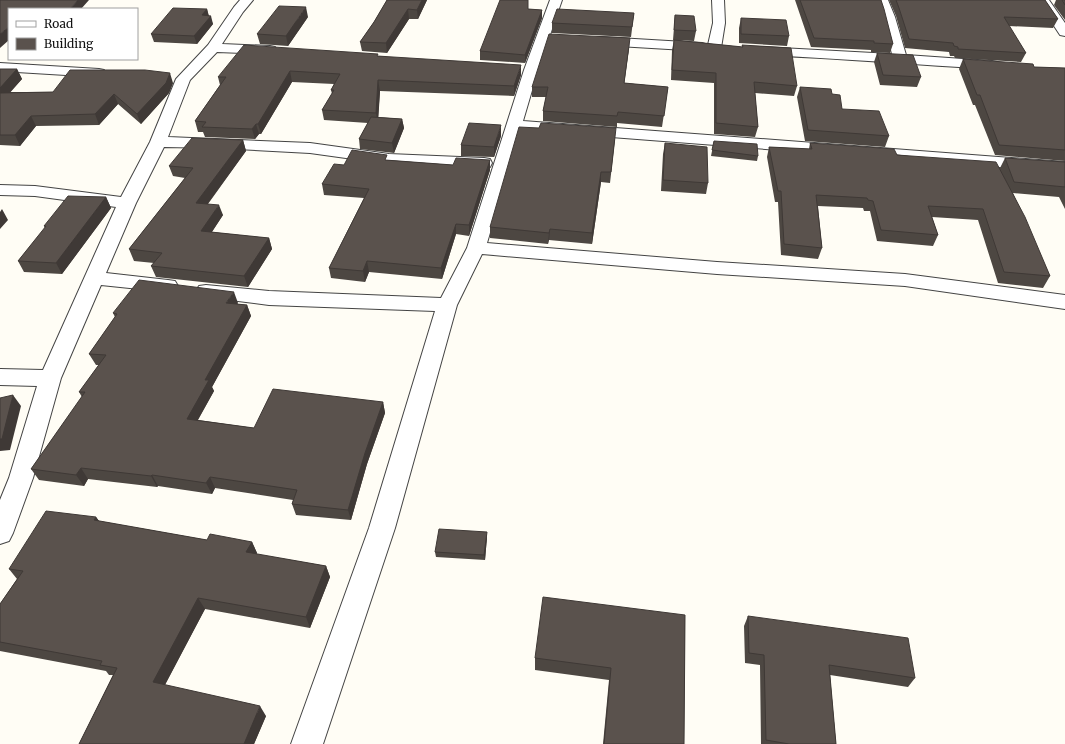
<svg xmlns="http://www.w3.org/2000/svg" width="1065" height="744" viewBox="0 0 1065 744" font-family="Merriweather,serif">
  <style>
    .lines { fill: none; stroke-linecap: round; stroke-linejoin: round }
    .street-casing { stroke: #444; stroke-width: 2 }
    .street { fill: #fff; fill-rule: evenodd }
    .wall { fill: #4d4742 }
    .shaded-wall { fill: #3f3936 }
    .building { fill: #5a524d; stroke: #3f3936 }
  </style>
  <rect width="100%" height="100%" fill="#fffdf5"/>
  <g class="lines">
    <!-- street casing -->
    <g class="street-casing">
      <path id="street" d="M240,0H253L243,12L222,44L270,46L275,47L277,50L275,53L270,54L217,52L190,80L168,137L310,143L389,154L484,158L490,159L492,163L490,167L484,168L389,164L310,153L217,148L164,147L136,203L106,273L168,280L175,281L178,286L175,291L168,292L101,285L61,378L33,478L13,533L9,541L0,544V500L9,478L37,386L0,385V369L43,370L116,207L35,196L0,195V185L35,186L121,197L150,142L176,79L208,45L234,7Z
        M550,0H562L538,70L523,121L1065,162V172L520,130L487,243L717,262L905,274L1065,295V309L905,286L717,274L482,254L457,305L395,528L323,744H291L369,528L435,311L269,305L206,297L199,296L196,291L199,286L206,285L269,291L441,298L467,248L524,70Z
        M712,0H724L725,23L721,48L719,51H709L708,49L702,51L601,45L596,44L594,41L596,38L601,37L702,43L708,45L713,23Z
        M876,0H888L895,17L906,55L992,61L997,62L999,65L997,68L992,69C915,65 838,58 761,55L756,54L754,51L756,48L761,47L892,54L883,17Z
        M1037,0H1049L1065,23V36L1060,35Z
        M0,63L99,69L104,70L106,73L104,76L99,77L0,71Z"/>
    </g>
    <!-- street -->
    <use href="#street" class="street"/>
  </g>
  <!-- wall -->
  <path class="wall" d="M387,0H427L418,19H409L387,53L362,51L360,42L374,22Z
    M795,0H881L893,44L890,53L871,52V50L811,47Z
    M889,0H1045L1058,19L1053,28L1009,26L1026,53L1021,62L955,58L954,56H950L949,52L905,48L896,16Z
    M1056,0H1065V20L1054,5Z
    M207,9L209,16L213,24L197,44L154,42L151,34Z
    M528,9L542,10V18L525,63L480,60V51Z
    M634,13L631,37L552,33V23Z
    M675,15L696,31L694,41L673,40Z
    M308,17L288,46L260,44L257,34Z
    M741,18L789,36L787,46L739,43V28Z
    M674,40L742,47V45L797,86L794,96L755,93L758,127L755,137L714,134V83L671,80L672,50Z
    M629,48L624,83L668,87L662,127L617,123V127L543,121V111L546,97H532V87Z
    M877,53L921,77L917,87L880,85L874,62Z
    M379,56L521,75L514,96L380,91L378,117L402,119L404,128L394,153L360,149L359,139L368,123L324,120L322,110L332,94L331,90L334,84L292,82L261,134H259L255,139L205,137L203,132H198L195,121L220,85L218,77Z
    M963,59L1034,67L1065,68V161L995,155L975,105H973L959,69Z
    M0,69H17L22,79L10,92H53L173,83L169,93L141,124L118,104L99,125L36,126L20,146L0,145Z
    M800,87L832,94L842,109L889,136L885,147L805,141L797,97Z
    M501,136L494,157L461,156V145Z
    M615,139L610,183L601,182L592,244L549,240L548,244L490,238V227Z
    M243,140L246,151L208,204L223,215L212,232L269,238L272,249L248,287L156,277L151,266L154,263L134,261L129,249L185,178L173,176L169,166Z
    M714,141L758,156L757,161L711,156Z
    M665,143L708,183L706,194L661,191L663,154Z
    M810,143L1000,168L1005,158L1065,162V209L1059,197L1013,193L1050,276L1043,288L998,283L978,220L932,217L938,235L933,246L877,241L870,211H864L863,208L818,206L822,248L818,259L781,255L778,202H775L767,157L769,147L809,149Z
    M388,160L453,165L490,160V170L469,236L456,234L442,279L369,272L365,282L331,278L329,268L364,198L324,195L322,184L344,165Z
    M106,197L111,208L62,274L24,272L18,261L45,228L44,226Z
    M238,303L237,304L247,305L251,316L212,387L214,391L198,420L254,428L383,402L385,413L367,464L351,520L296,515L292,504L293,500L215,488L212,494L158,486L157,487L88,479L84,486L39,480L31,469L82,397L79,392L99,365H96L89,354L115,317L113,313Z
    M96,517L99,521L207,540L252,542L257,553L256,554L326,566L330,577L310,628L205,609L165,685L266,716L254,744H79L113,675H109L106,671L0,651V604L17,579L9,569Z
    M487,537L485,560L436,557L435,552Z
    M685,615L684,744H603L609,680L535,670V658Z
    M748,616L915,678L908,687L830,675L836,744H761L760,665L745,663L744,626Z"/>
  <!-- shaded-wall -->
  <path class="shaded-wall" d="M78,0H89L81,9H70Z
    M422,0H427L418,19L417,10Z
    M306,7L308,17L288,46L286,36Z
    M207,9L209,18L211,16L213,24L197,44L194,36L202,15Z
    M408,9L409,19L387,53L386,43Z
    M542,10V18L525,63V55Z
    M9,27V40L0,48V34Z
    M630,38L629,48L623,93L624,83Z
    M521,65V75L514,96V86Z
    M17,69L22,79L1,103L0,100V88Z
    M290,71L292,82L261,134L258,124Z
    M170,73L173,83L169,93L141,124L137,114Z
    M378,80L380,91L378,124L376,113Z
    M114,94L118,104L99,125L95,114Z
    M31,116L36,126L20,146L15,135Z
    M402,119L404,128L394,153L392,143Z
    M256,124L259,134L255,139L252,129Z
    M501,125V136L494,157V147Z
    M243,140L246,151L200,214L196,203Z
    M490,160V170L469,236V225Z
    M601,172V182L592,244V233Z
    M106,197L111,208L62,274L56,263Z
    M219,205L223,215L205,242L201,231Z
    M2,209L8,220L0,229V212Z
    M456,224V234L442,279L441,268Z
    M550,229L549,240L548,244L549,233Z
    M269,238L272,249L248,287L244,276Z
    M367,261L369,272L365,282L363,271Z
    M234,292L238,303L230,314L226,303Z
    M247,305L251,316L212,387L214,391L192,430L187,419L205,380Z
    M13,395L21,406L10,450L0,451V439Z
    M383,402L385,413L367,464L351,520L348,510L365,453Z
    M81,468L88,479L84,486L76,475Z
    M152,475L158,486L157,487L151,476Z
    M210,477L215,488L212,494L206,483Z
    M96,517L104,528L94,520Z
    M487,532V537L485,560L484,555Z
    M252,542L257,553L252,563L246,552Z
    M326,566L330,577L310,628L306,617Z
    M198,598L205,609L161,692L153,682Z
    M260,706L266,716L254,744H244Z"/>
  <!-- building -->
  <path class="building" d="M0,0H78L70,9H9V27L0,34Z
    M387,0H422L417,10L408,9L386,43L360,42L374,22Z
    M500,0H528V9L542,10L525,55L480,51Z
    M800,0H881L884,9L893,44L874,43V41L814,38Z
    M896,0H1045L1058,19L1004,17L1026,53L958,49V47L954,46L953,43L909,39L899,8Z
    M1062,0H1065V5Z
    M279,6L306,7L286,36L257,34Z
    M173,8L207,9L202,15L211,16L194,36L151,34Z
    M557,9L634,13L632,27L552,23Z
    M675,15L694,16L696,31L674,30Z
    M741,18L786,20L789,36L741,34Z
    M549,34L630,38L624,83L668,87L664,116L618,112L617,116L543,111L548,87H532Z
    M674,40L743,47L742,45L791,48L797,86L754,82L758,127L716,123V73L672,70Z
    M244,45L378,54L377,56L521,65L514,86L378,80L376,113L322,110L334,90H331L340,74L290,71L258,124H256L252,129L202,127L206,122L195,121L226,77H218Z
    M877,53L913,55L921,77L883,75Z
    M963,59L1033,64L1034,67L1065,68V150L999,145L980,95H977Z
    M0,69H17L0,88Z
    M70,70H145L170,73L166,83L137,114L114,94L95,114L31,116L15,135H0V93L53,92Z
    M800,87L831,89L832,94L840,95L842,109L879,111L889,136L808,130Z
    M371,117L402,119L392,143L359,139Z
    M469,123L501,125L494,147L461,145Z
    M541,123L616,128L611,172H601L592,233L550,229L549,233L490,227L519,127L539,128Z
    M192,138L243,140L196,203L219,205L201,231L269,238L244,276L151,266L162,253L129,249L193,168L169,166Z
    M714,141L757,144L758,156L712,150Z
    M665,143L707,147L708,183L663,180Z
    M810,143L894,149L897,155L996,162L1025,217L1050,276L1004,272L983,209L928,206L938,235L881,230L873,201L868,200L867,198L816,195L822,248L784,244L781,191H778L769,147L812,149Z
    M352,150L387,155L385,160L453,165L456,158L490,160L469,225L456,224L441,268L367,261L363,271L329,268L369,189L322,184L334,164L344,165Z
    M1005,158L1065,162V187L1014,182Z
    M68,196L106,197L56,263L18,261L46,226H44Z
    M139,280L234,292L226,303L247,305L205,380H209L187,419L254,428L273,389L383,402L365,453L348,510L292,504L297,490L210,477L206,483L152,475L151,476L81,468L76,475L31,469L85,392H79L106,355L89,354L117,314L113,313Z
    M13,395L2,439H0V398Z
    M46,511L96,517L94,520L207,540L210,534L252,542L246,552L326,566L306,617L198,598L153,682L260,706L244,744H79L117,668L100,665L102,661L0,642V604L23,571L9,569Z
    M439,529L487,532L484,555L435,552Z
    M543,597L685,615L684,744H604L611,668L535,658Z
    M748,616L908,638L915,678L829,665L836,744H789L766,740L764,655L749,653Z"/>
  <!-- legend -->
  <rect x="8" y="8" width="130" height="52" fill="#ffffff" stroke="#a0a0a0"/>
  <rect x="16" y="21" width="20" height="6" fill="#ffffff" stroke="#a0a0a0"/>
  <text x="44" y="28" font-size="12" fill="#111111">Road</text>
  <rect x="16" y="38" width="20" height="12" fill="#5a524d" stroke="#a0a0a0"/>
  <text x="44" y="48" font-size="12" fill="#111111">Building</text>
</svg>
